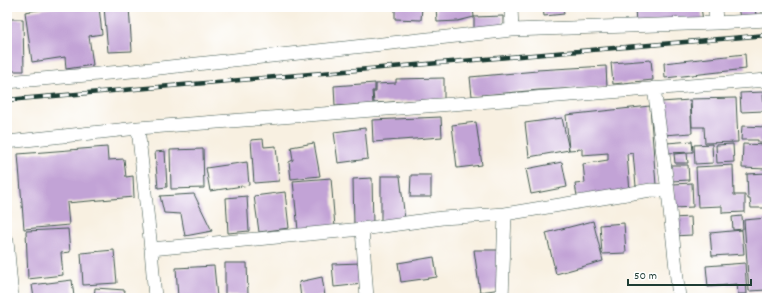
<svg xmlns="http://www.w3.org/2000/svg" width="774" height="305" viewBox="0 0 774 305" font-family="Dekko,sans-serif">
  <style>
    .building { fill: #c2a3d6 }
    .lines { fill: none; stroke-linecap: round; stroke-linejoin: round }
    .street-casing { stroke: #40584e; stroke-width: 14 }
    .street { stroke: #fff; stroke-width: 13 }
    .rail-casing { stroke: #1f3d34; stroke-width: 4.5 }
    .rail { stroke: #fff; stroke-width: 3; stroke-dasharray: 9; stroke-linecap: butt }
  </style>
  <rect width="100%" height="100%" fill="#fff"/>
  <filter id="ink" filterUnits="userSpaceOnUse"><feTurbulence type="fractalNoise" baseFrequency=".025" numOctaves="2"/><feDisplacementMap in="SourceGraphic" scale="8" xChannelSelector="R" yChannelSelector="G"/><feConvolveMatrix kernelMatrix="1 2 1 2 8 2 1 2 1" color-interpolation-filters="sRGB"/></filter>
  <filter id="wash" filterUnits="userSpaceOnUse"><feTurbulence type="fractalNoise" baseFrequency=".012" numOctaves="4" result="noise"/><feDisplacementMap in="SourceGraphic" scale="16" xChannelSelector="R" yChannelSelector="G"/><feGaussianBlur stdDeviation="0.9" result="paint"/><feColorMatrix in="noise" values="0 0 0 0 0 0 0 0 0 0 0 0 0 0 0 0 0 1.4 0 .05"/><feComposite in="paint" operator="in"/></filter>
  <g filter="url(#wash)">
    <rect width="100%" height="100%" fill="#f8f0e1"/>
    <g id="blocks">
      <!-- building -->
      <path class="building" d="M57,7H99L102,34L89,36L93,65L66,69L65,57L32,62L25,12Z
        M104,7H129L132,51L108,52Z
        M395,7H422L421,20L395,19Z
        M436,7H473L474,17L458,21L437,22Z
        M543,7H563L564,14L544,16Z
        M635,7H701L703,21L636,24Z
        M738,7H755L756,16L740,18Z
        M760,7H767V11L761,12Z
        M503,16V30L474,31V17Z
        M7,19H23L24,71H7Z
        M745,54L746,69L665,78L664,63Z
        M651,60L653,80L613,84L611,63Z
        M606,66L607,87L539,90L472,96L470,77L537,71V70Z
        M444,78V99L374,103L373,92H376V84L396,83V79Z
        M375,83V91H372L373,104L335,106L334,86Z
        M763,92L764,111L741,112L740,93Z
        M736,98L738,142L705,143L704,127H692L691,99Z
        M690,100L692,133L663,135L661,102Z
        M650,106L656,185L636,186L633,153L627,154L630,192L577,196L575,184L585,183L583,164L608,160V153L582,155V149L569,150L566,115Z
        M441,117L442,137L373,142L372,120Z
        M562,118L569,150L529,157L525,123Z
        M476,122L482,165L457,168L452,125Z
        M742,126L767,127V143H758V140H741Z
        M365,128L368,159L338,163L334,132Z
        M263,139L264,147L276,146L279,181L254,183L251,140Z
        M692,141L693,152L667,153V143Z
        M314,143L320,176L291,179L289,162L293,160L291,147Z
        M712,144L713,163L695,164L694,145Z
        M733,144L734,162L717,163L716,145Z
        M743,144L767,145V169L742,168Z
        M107,147L108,160L124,159L126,177L133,176L134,197L67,203L69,225L24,229L18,154Z
        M203,149L204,188L171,189L170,150Z
        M165,151L167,187L158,188L155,152Z
        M687,153L688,163H675L674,154Z
        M247,162L249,185L210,191L206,168Z
        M562,162L567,187L531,194L526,169Z
        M671,165H688L689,180L672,181Z
        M733,165L734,195H745V212L722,213V206L698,207L696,167Z
        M767,173V199H764L765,208H751L750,199H748L747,174Z
        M411,175H431V197H410Z
        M381,176H400L405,220L381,222Z
        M331,178L335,227L298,230L293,181Z
        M372,178L373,225H354L353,179Z
        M692,183L693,207L674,208L673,184Z
        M285,192L289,228L259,232L254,196Z
        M194,194L212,231L185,236L181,214L164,213L160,196Z
        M247,196L249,231L228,233L226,198Z
        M742,216L743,229L733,230L732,217Z
        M691,217L692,235L673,236L672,218Z
        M767,218V290L749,291L744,220Z
        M593,221L603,261L556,274L546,233Z
        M624,223L626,253L602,254L600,225Z
        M68,229L70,252L61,253L63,275L28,279L26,231Z
        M742,230L744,254L712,256L710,233Z
        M114,250L117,283L83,285L81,253Z
        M474,250H498L502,289L480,292Z
        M434,257L437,277L401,282L398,263Z
        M225,263H247L248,295H225Z
        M361,263L363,284L334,287L332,264Z
        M745,263L747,294H738L737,284L708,287L706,266Z
        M214,266L217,297L178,298L176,268Z
        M322,277L325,296L301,298L299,282Z
        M72,280L74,297L65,298H34L32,285Z
        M95,288L125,290L124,298H94Z"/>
    </g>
  </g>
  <g filter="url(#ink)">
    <use href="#blocks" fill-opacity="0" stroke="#40584e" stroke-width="1"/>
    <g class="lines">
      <!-- street casing -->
      <g class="street-casing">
        <path id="street" d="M511,7L512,30
          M715,7L716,23
          M7,82L132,71L512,30L716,23L767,20
          M138,128L151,249L155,298
          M7,142L138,128L767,80
          M668,191L679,298
          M362,229L367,298
          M7,241L12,298
          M151,249L362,229L442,218L505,214L651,190L668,191L654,88
          M502,298L505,214"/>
      </g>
      <!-- street -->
      <use href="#street" class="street"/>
      <!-- rail casing -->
      <g class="rail-casing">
        <path id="rail" d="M7,100L767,35"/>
      </g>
      <!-- rail -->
      <use href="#rail" class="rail"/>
    </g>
  </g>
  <!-- margin -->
  <rect width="774" height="305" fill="none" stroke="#fff" stroke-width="24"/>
  <!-- scale -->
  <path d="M628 279v6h123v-6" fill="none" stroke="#1f3d34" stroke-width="2"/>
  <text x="634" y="279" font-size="12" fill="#1f3d34" stroke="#ffffff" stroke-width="3" paint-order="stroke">50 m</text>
</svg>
